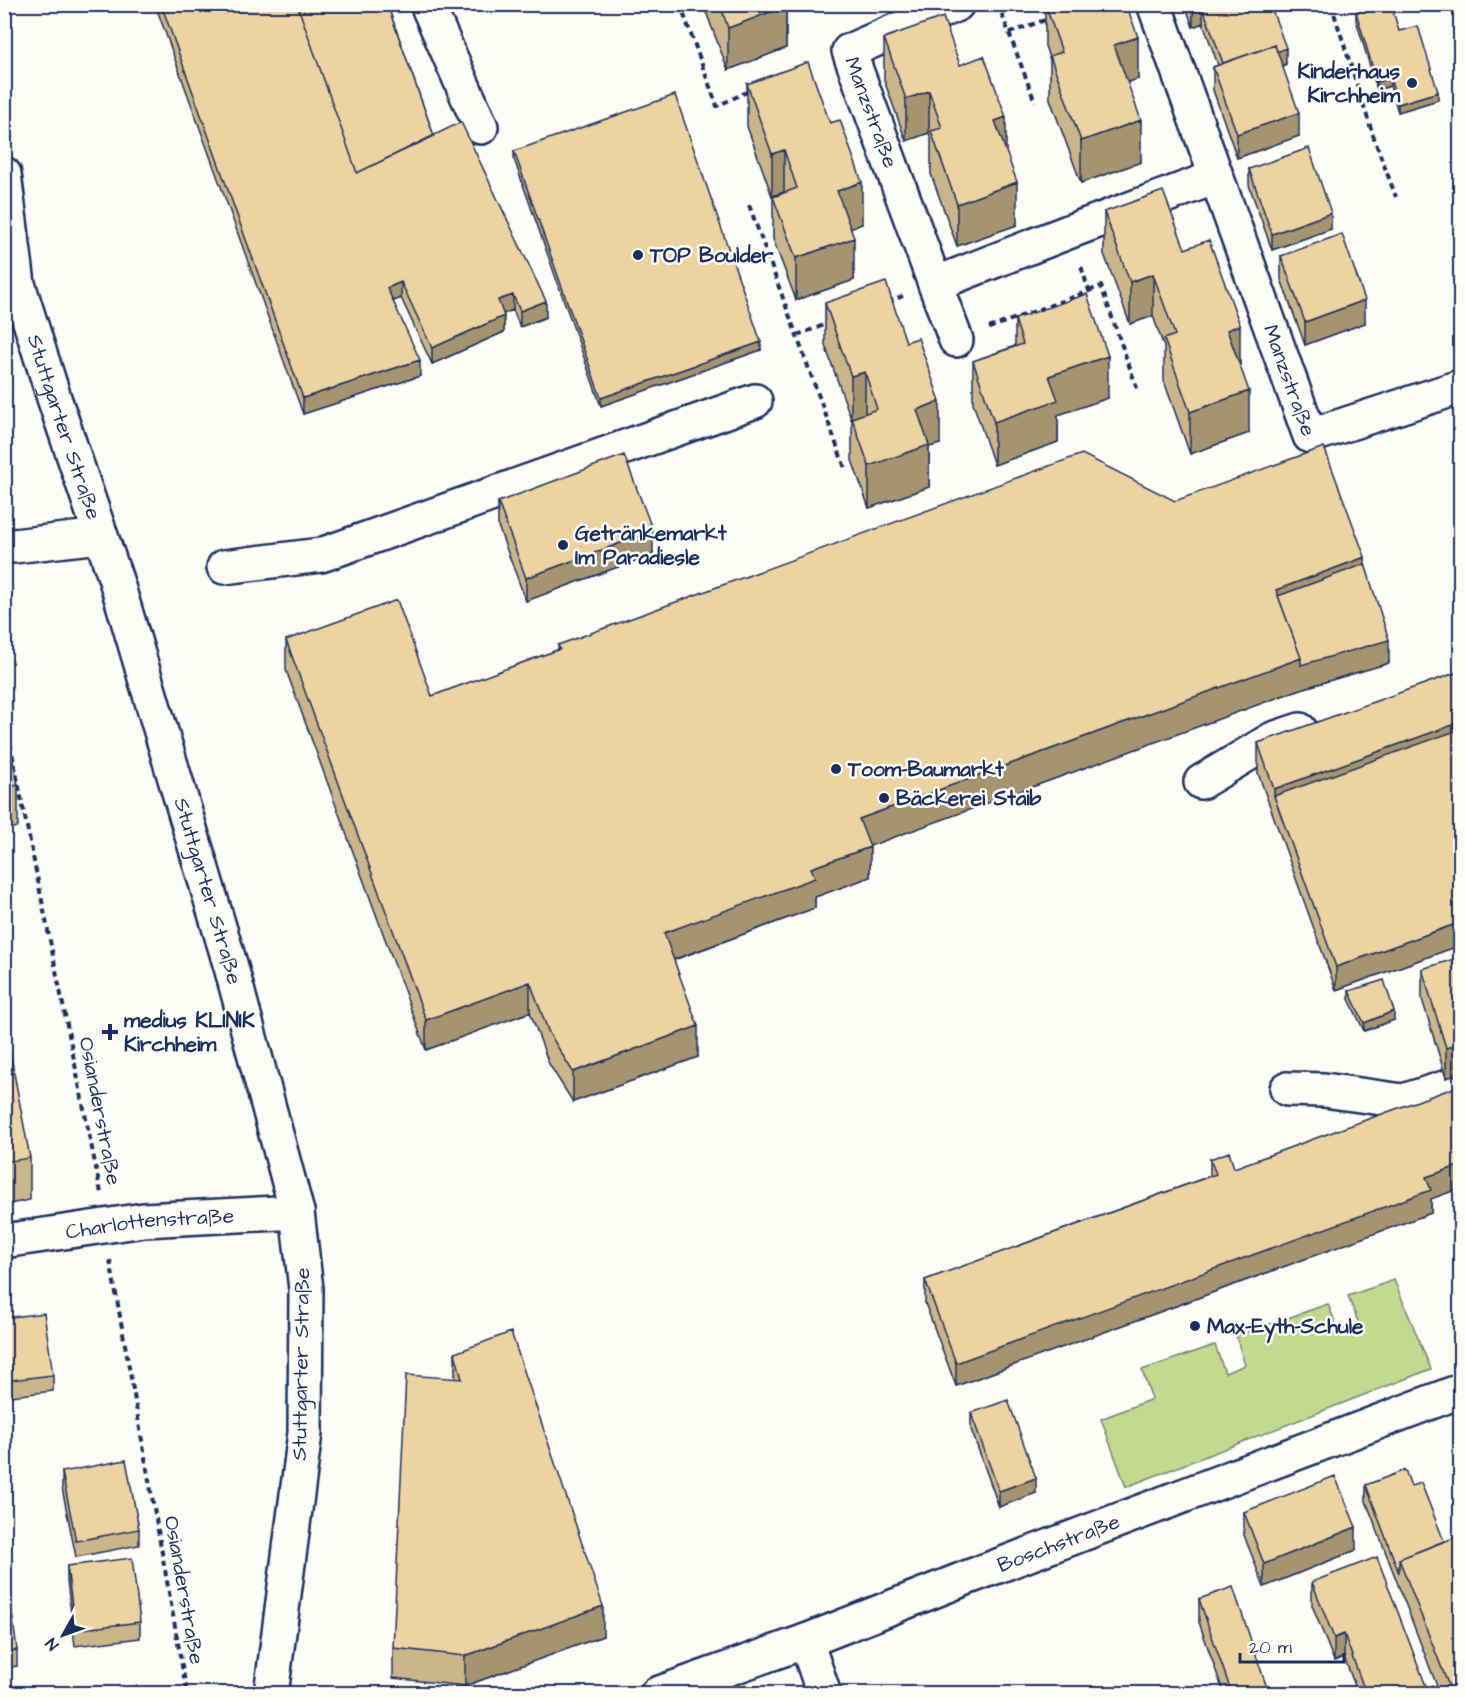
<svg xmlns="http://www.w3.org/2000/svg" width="1465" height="1698" viewBox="0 0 1465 1698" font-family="'Architects Daughter',sans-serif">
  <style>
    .green { fill: #c3d98f; stroke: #6f8476; stroke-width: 1.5 }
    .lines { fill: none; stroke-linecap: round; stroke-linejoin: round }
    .minor-casing { stroke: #1b2f5e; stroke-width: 38 }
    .major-casing { stroke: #1b2f5e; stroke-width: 38 }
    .path { stroke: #1b2f5e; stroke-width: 4; stroke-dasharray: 6 4.5; stroke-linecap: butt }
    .minor { stroke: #fdfcf7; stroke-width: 33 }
    .major { stroke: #fdfcf7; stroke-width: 33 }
    .wall { fill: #cbb58a; stroke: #1b2f5e; stroke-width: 1.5 }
    .shaded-wall { fill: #a59471; stroke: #1b2f5e; stroke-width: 1.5 }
    .building { fill: #ecd3a1; stroke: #1b2f5e; stroke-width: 1.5 }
    .poi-dot { fill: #1b2f5e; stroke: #fdfcf7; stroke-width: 2 }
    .labels { text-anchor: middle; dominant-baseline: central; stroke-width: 5; stroke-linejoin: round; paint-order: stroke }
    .poi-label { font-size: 21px; font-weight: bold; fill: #1b2f5e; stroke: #fdfcf7; text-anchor: start }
    .street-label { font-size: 21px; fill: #1b2f5e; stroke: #fdfcf7 }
  </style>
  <rect width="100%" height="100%" fill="#fdfcf7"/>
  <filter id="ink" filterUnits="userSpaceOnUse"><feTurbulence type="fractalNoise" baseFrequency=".0167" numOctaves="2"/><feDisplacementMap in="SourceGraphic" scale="12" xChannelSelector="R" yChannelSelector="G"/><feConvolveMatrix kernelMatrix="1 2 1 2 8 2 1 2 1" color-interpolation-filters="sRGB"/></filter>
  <g filter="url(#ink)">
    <!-- green -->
    <path class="green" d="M1394,1280L1431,1369L1126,1487L1101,1419L1152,1399L1142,1370L1215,1345L1225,1373L1245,1365L1236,1336L1328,1304L1339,1332L1359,1324L1348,1296Z"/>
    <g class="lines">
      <!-- minor casing -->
      <g class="minor-casing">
        <g id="minor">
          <path d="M427,4L481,127"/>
          <path id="s1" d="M957,4L849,51L935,284L1068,232L1216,177"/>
          <path id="s2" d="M1154,4L1310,436L1460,387"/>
          <path d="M935,284L956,340"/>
          <path d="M4,545L14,546L100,536"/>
          <path d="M224,567L321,555L755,401"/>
          <path d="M1201,782L1273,739L1300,730"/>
          <path d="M1287,1089L1324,1090L1403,1101L1460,1083"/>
          <path id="s3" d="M4,1241L144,1220L297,1212"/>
          <path d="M806,1641L824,1694"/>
          <path id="s4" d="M657,1694L806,1641L966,1578L1460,1391"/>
        </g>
      </g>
      <!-- major casing -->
      <g class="major-casing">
        <g id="major">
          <path id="s5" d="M4,174L18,284L55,401L116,580L231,967L297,1212L306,1289L305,1433L271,1694"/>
        </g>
      </g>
      <!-- path -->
      <path class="path" d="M680,4L717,106L751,90
        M998,4L1009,33L1048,19
        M1331,4L1375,141L1396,197
        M1009,33L1035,102
        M749,205L845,468
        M1089,291L1101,286L1138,391
        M888,302L903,296
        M989,328L1089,291L1080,263
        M797,335L827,324
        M4,713L101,1193
        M110,1260L187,1694"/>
      <!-- minor -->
      <use href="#minor" class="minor"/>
      <!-- major -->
      <use href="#major" class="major"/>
    </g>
    <!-- wall -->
    <path class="wall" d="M155,4H387L434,136L546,317L520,327L513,310L503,314L504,332L432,364L401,298L393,301L420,376L303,414Z
      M706,4H786V48L728,70L706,12Z
      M1045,4L1138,79L1127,82L1141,162L1081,183L1050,99V60L1045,46Z
      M1185,4H1270L1286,64L1282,66L1299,136L1237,158L1213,90V67L1218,65L1203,23L1193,27Z
      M1356,12L1399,31L1438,100L1398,112L1390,86L1377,90L1356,20Z
      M884,38L960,65L1006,153L1017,225L957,246L931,174V139L929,133L906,141L884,80Z
      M747,84L862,224L851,228L854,280L796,300L773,239V197L784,193L772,196L747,126Z
      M514,151L761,350L601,406L514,159Z
      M1249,169L1331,229L1272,250L1249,185Z
      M1104,212L1185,249L1240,365L1249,433L1190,454L1164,381V347L1153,316L1130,324L1104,254Z
      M1281,256L1365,323L1305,345L1281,279Z
      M825,303L940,444L929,447V487L869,508L852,460V418L851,419L825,345Z
      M1015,319L1108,398L1058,415V442L994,465L973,403V361L1015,346Z
      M1175,501L1365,564L1389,663L1301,689L869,846L870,877L815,897V908L674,960L698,1057L573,1102L549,1064L530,1012L426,1050L286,670V640L432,696L558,650V645Z
      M498,502L653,554L526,601L498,526Z
      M1461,671V945L1336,990L1258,773V743Z
      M4,718L18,785V827L4,830Z
      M1461,957L1446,1078L1422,999V969Z
      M1349,991L1394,1020L1364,1031L1349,999Z
      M4,1053L30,1158V1200L4,1205Z
      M1210,1159L1234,1168L1431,1199V1213L956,1386L925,1303V1280L1210,1176Z
      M4,1318L53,1375V1391L11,1396L4,1351Z
      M455,1353L603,1636L465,1686L393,1678V1648L455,1379Z
      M971,1413L1036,1493L999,1507L971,1429Z
      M62,1472L139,1529V1545L76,1557L62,1488Z
      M1366,1485L1411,1486L1461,1694H1440L1366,1501Z
      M1244,1512L1356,1550L1264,1587L1244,1535Z
      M67,1566L140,1622V1638L75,1646L67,1581Z
      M1312,1582L1429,1694H1358L1344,1657L1334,1661L1312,1605Z
      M1199,1599L1269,1694H1224L1199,1622Z
      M4,1606L17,1650V1666L4,1668Z"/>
    <!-- shaded-wall -->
    <path class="shaded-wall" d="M1193,4H1252L1203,8V23L1193,27Z
      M786,6V48L728,70V28Z
      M1138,37V79L1114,87V45Z
      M1286,48V64L1225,86V70Z
      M1390,78V86L1377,90V82Z
      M929,91V133L906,141V99Z
      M1438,92V100L1398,112V104Z
      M1299,113V136L1237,158V134Z
      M1006,117V159L995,121Z
      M1141,120V162L1081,183V141Z
      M784,150V192L772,196V154Z
      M862,182V224L837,233V191Z
      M1017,182V225L957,246V204Z
      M1331,213V229L1272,250V234Z
      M854,238V280L796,300V258Z
      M1153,274V316L1130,324V282Z
      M401,282V298L387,304V288Z
      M513,295V310L498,316V300Z
      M1365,300V323L1305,345V322Z
      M546,301V317L520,327V311Z
      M504,316V332L432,364V348Z
      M1240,325V367L1227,330Z
      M761,342V350L601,406V398Z
      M1108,356V398L1058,415V442L994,465V422L1049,376Z
      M420,360V376L303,414V398Z
      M865,372V414L851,419V376Z
      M1249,391V433L1190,454V412Z
      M940,401V444L929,447V487L869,508V466L917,410Z
      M653,531V554L526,601V578Z
      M1365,557V587L1284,617L1276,590Z
      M1389,640V663L1301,689L859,850V819L1301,658Z
      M1461,722V752L1274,796V789Z
      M870,847V877L815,897V908L664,963V933L811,868Z
      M1461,922V945L1336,990V967Z
      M530,982V1012L426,1050V1020Z
      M1394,1011V1020L1364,1031V1023Z
      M698,1026V1057L573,1102V1072Z
      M1461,1044V1074L1446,1078V1048Z
      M1461,1165V1188L1431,1199V1213L956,1386V1363L1426,1177Z
      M1036,1478V1493L999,1507V1491Z
      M1356,1527V1550L1264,1587V1564Z
      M603,1606V1636L465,1686V1656Z
      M1344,1634V1657L1334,1661V1638Z"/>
    <!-- building -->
    <path class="building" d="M161,4H297L357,173L461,122L546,301L520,311L513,295L498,300L504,316L432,348L401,282L387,288L420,360L303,398Z
      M297,4H387L434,136L357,173Z
      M720,4H786V6L728,28Z
      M1045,4H1126L1138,37L1114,45L1141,120L1081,141L1050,56L1062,52Z
      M1211,4H1270L1286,48L1277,52L1275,45L1223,63L1203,8Z
      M1380,4H1391L1399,31L1418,26L1438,92L1398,104L1390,78L1377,82L1356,12Z
      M943,17L960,65L984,56L1006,117L995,121L1017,182L957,204L931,131L942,128L929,91L906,99L884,38Z
      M1275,45L1299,113L1237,134L1213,67Z
      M808,62L830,123L840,120L862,182L837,191L854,238L796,258L773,197L797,188L784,150L772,154L747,84Z
      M675,95L761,342L601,398L514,151Z
      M1309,148L1331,213L1272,234L1249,169Z
      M1163,191L1185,249L1209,240L1240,325L1227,330L1249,391L1190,412L1164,339L1175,335L1153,274L1130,282L1104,212Z
      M1342,234L1365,300L1305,322L1281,256Z
      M886,282L906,342L918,338L940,401L917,410L929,445L869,466L852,418L877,409L865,372L851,376L825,303Z
      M1087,294L1108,356L1049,376L1058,400L994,422L973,361L1023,344L1015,319Z
      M1324,447L1365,557L1276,590L1301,658L859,819L870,847L811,868L815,878L664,933L698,1026L573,1072L549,1033L530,982L426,1020L286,640L397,600L432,696L560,649L558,645L1082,454L1175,501Z
      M624,455L653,531L526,578L498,502Z
      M1365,564L1389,640L1301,665V658L1278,596Z
      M1461,671V722L1274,789L1258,743Z
      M4,718L18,785L4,788Z
      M1461,729V922L1336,967L1274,796Z
      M1461,957V1044L1446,1048L1422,969Z
      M1384,980L1394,1011L1364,1023L1349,991Z
      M10,1052L30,1158L4,1162V1053Z
      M1456,1087L1461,1100V1165L1426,1177L1431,1190L956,1363L925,1280L1216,1174L1210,1159L1229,1152L1234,1168Z
      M44,1313L53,1375L11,1380L4,1335V1318Z
      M511,1332L603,1606L465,1656L393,1648L406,1375L462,1379L455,1353Z
      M1008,1400L1036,1478L999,1491L971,1413Z
      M126,1460L139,1529L76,1541L62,1472Z
      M1405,1470L1411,1486L1421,1483L1444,1541L1399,1559V1573L1366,1485Z
      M1335,1476L1356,1527L1264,1564L1244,1512Z
      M1461,1535V1694H1452L1399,1559Z
      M1377,1557L1429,1694H1366L1344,1634L1334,1638L1312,1582Z
      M132,1558L140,1622L75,1630L67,1566Z
      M1233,1587L1269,1694H1232L1199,1599Z
      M11,1605L17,1650L4,1652V1606Z"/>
  </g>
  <!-- markers -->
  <g class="poi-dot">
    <circle cx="1412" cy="83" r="6"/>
    <circle cx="638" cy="255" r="6"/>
    <circle cx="563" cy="545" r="6"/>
    <circle cx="836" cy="769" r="6"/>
    <circle cx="884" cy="798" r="6"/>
    <path d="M107 1023h6v6h6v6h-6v6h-6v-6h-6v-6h6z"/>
    <circle cx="1195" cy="1326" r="6"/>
  </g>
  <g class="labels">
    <!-- poi labels -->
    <g class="poi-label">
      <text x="1400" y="71" text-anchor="end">Kinderhaus<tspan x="1400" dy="24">Kirchheim</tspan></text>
      <text x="650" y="255">TOP Boulder</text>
      <text x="575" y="533">Getränkemarkt<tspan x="575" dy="24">Im Paradiesle</tspan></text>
      <text x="848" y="769">Toom-Baumarkt</text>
      <text x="896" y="798">Bäckerei Staib</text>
      <text x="124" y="1020">medius KLINIK<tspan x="124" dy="24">Kirchheim</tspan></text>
      <text x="1207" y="1326">Max-Eyth-Schule</text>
    </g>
    <!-- street labels -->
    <g class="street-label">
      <text stroke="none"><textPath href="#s1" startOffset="183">Manzstraße</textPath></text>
      <text stroke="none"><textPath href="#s2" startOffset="400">Manzstraße</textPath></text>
      <text stroke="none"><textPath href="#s5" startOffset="261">Stuttgarter Straße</textPath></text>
      <text stroke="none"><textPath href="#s5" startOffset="747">Stuttgarter Straße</textPath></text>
      <text transform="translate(100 1111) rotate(79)">Osianderstraße</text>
      <text stroke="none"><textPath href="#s3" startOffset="147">Charlottenstraße</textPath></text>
      <text transform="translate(301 1364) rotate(-89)">Stuttgarter Straße</text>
      <text stroke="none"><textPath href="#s4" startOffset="429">Boschstraße</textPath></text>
      <text transform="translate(184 1590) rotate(80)">Osianderstraße</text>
    </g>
  </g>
  <!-- margin -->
  <rect width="1465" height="1698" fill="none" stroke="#fdfcf7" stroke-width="24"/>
  <rect x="12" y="12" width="1441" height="1674" fill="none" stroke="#1b2f5e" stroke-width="2" filter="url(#ink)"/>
  <!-- north arrow -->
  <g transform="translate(63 1635) rotate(230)" stroke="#fdfcf7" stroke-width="4.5" paint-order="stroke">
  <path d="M0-4.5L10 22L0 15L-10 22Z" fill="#1b2f5e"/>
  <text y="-9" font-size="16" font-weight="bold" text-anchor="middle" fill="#1b2f5e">N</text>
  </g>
  <!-- scale -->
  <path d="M1240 1653v9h104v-9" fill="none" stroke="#1b2f5e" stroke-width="3"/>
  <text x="1249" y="1653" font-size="18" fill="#1b2f5e" stroke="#fdfcf7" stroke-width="4.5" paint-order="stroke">20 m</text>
</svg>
